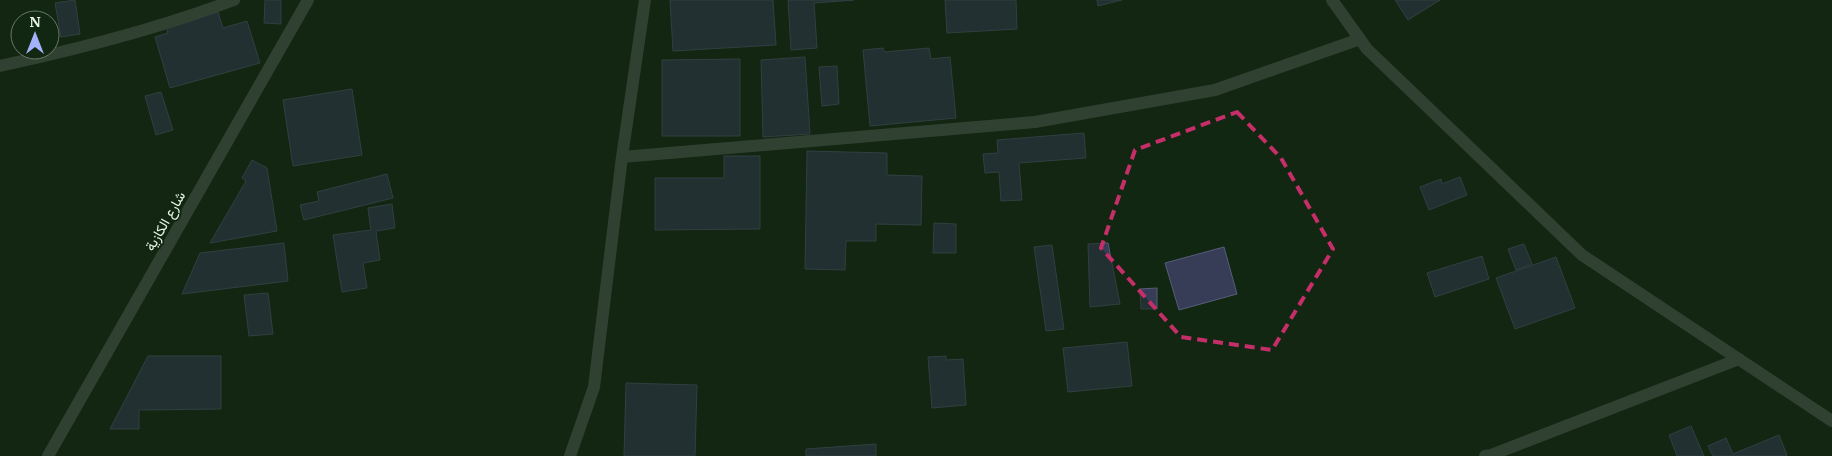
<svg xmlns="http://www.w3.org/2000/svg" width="1832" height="456" viewBox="0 0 1832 456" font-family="Merriweather,Vazirmatn,serif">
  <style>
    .building { fill: #373c57; stroke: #575d7a }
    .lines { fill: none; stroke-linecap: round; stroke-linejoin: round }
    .minor { stroke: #586258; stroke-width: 12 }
    .tertiary { stroke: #586258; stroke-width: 12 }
    .marked { fill: none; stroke: #c62e69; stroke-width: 4; stroke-dasharray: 10 6; stroke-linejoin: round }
    .labels { text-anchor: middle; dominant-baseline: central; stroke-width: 4; stroke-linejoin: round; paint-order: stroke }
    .street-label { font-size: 14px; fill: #e8f5e7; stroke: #122712 }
  </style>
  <rect width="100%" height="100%" fill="#122712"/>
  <!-- building -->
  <path class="building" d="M75,0L80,34L61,37L55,3Z
    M265,0H281V24L264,23Z
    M670,0H773L776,45L673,51Z
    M788,0H854L814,3L817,48L791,50Z
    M945,0H1016L1017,29L947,33Z
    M1097,0H1122L1098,6Z
    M1395,0H1440L1408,20Z
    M218,12L223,28L247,21L260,63L170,88L155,37L168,33L166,27Z
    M883,48L884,52L929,48L931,59L950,57L956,118L870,126L863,50Z
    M805,57L810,134L763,137L761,60Z
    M740,59V136H662V60Z
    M837,66L839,104L822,106L819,67Z
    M352,89L362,155L293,166L283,100Z
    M161,92L173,130L156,135L145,96Z
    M1084,133L1086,158L1019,163L1022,200L1001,201L999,172L985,173L983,154L998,153L997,140Z
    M807,151L887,153V175L922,176L921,225L876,224V241H846L845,270L805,269Z
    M724,156H760V229L655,230V178H724Z
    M252,160L267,168L277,231L210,243L246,181L242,178Z
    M387,174L393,198L304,220L300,205L319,201L317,192Z
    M1460,177L1467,195L1429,210L1420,187L1441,179L1442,184Z
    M392,204L395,228L376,231L380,260L363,263L367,288L342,292L333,235L371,230L368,208Z
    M934,223L956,224V253H933Z
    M284,243L288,281L182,294L200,253Z
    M1108,243L1120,304L1090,307L1088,244Z
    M1524,244L1532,264L1516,270L1508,249Z
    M1052,245L1064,329L1046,331L1034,247Z
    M1224,247L1237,294L1179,310L1165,263Z
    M1482,256L1489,279L1435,297L1427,273Z
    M1556,257L1575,308L1515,329L1496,278Z
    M1157,288V309H1141L1140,289Z
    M268,293L273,334L249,336L244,295Z
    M1127,342L1132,386L1068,392L1063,348Z
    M148,356H221V409L139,410V429H110Z
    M946,356V360L963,359L966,405L932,408L928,357Z
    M626,383L697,385L695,456H624Z
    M1691,426L1704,456H1677L1669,435Z
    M1779,435L1787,455L1786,456H1713L1708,446L1726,438L1733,454Z
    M876,444V456H806V449Z"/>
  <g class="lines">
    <!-- minor -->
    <path class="minor" d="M0,66C79,49 158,29 234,0
      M622,157L1035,122L1215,90L1360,39
      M570,456L594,387L622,157L645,0
      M1485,456L1491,455L1739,359"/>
    <!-- tertiary -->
    <path class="tertiary" d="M1332,0L1367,49L1582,255L1832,421
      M48,456L308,0"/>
  </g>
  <!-- marked area -->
  <path d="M0 0H1832V456H0ZM1237,112L1281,158L1333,249L1272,350L1181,337L1101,248L1135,150Z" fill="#122712" fill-opacity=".55" fill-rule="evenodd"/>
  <path class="marked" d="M1237,112L1281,158L1333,249L1272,350L1181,337L1101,248L1135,150Z"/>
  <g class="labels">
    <!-- street labels -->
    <g class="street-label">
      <text transform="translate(165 221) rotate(-60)">شارع الكازية</text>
    </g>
  </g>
  <!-- north arrow -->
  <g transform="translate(35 35)"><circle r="24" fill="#122712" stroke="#687967"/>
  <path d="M0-4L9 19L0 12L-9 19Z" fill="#a4b2fc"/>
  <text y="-8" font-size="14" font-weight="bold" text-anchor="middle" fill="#e8f5e7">N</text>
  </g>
</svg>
